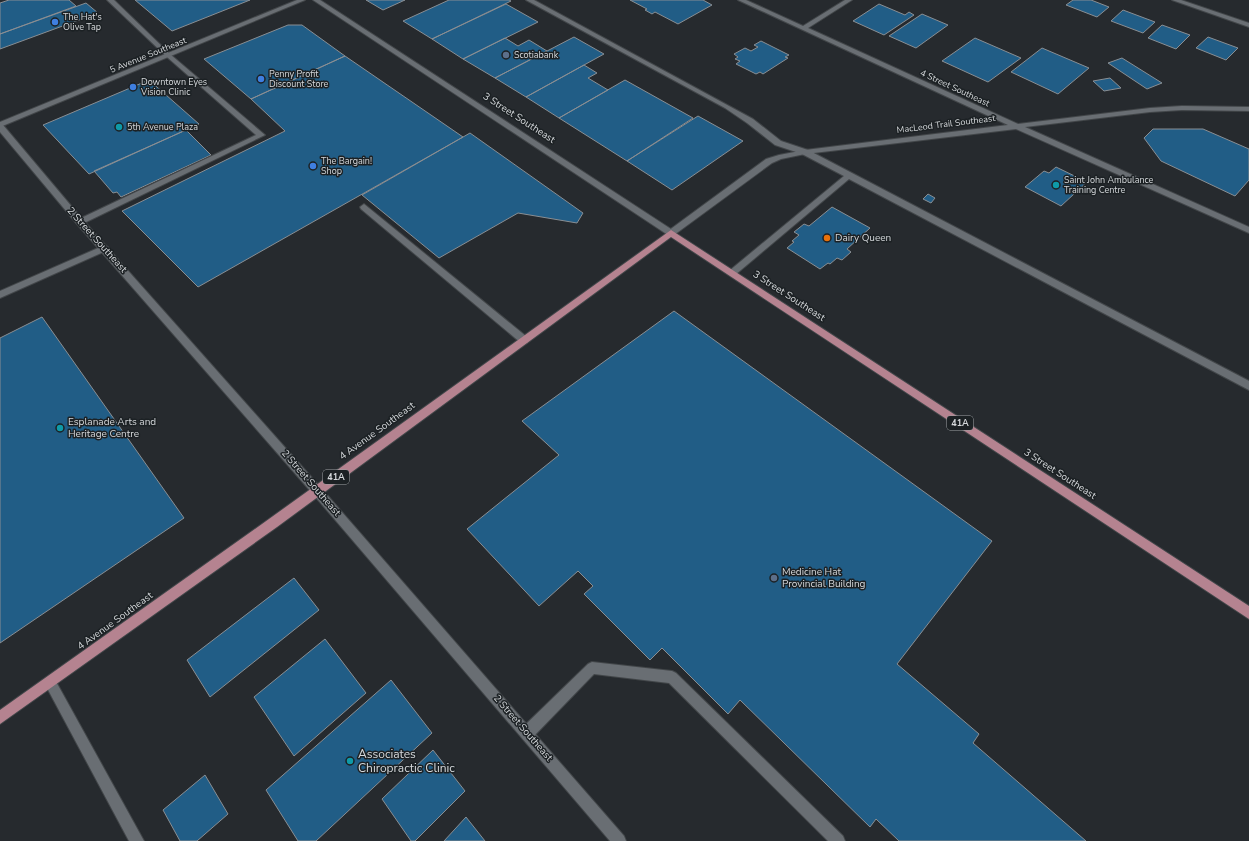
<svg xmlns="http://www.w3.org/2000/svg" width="1249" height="841" viewBox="0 0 1249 841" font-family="'Nunito Sans',sans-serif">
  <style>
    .building { fill: #215d86; stroke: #898e93 }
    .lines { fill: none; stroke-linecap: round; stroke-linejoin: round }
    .service-casing { stroke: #424649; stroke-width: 2 }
    .minor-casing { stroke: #424649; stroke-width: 2 }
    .tertiary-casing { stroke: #424649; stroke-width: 2 }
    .primary-casing { stroke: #424649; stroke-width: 2 }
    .service { fill: #696e73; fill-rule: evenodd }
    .minor { fill: #696e73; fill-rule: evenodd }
    .tertiary { fill: #696e73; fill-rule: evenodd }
    .primary { fill: #b58390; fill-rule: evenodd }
    .shop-dot { fill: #3f7fe0; stroke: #1c2124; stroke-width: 1.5 }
    .service-dot { fill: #5c6f8a; stroke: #1c2124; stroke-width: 1.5 }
    .culture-dot { fill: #0f9aa8; stroke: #1c2124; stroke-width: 1.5 }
    .food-dot { fill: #e8710a; stroke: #1c2124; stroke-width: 1.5 }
    .labels { text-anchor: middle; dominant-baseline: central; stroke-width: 3; stroke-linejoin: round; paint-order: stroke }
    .far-poi-label { font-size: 9px; fill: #d5d8db; stroke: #1c2124; text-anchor: start }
    .far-street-label { font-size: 9px; fill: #d5d8db; stroke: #1c2124 }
    .shield { fill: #1c2124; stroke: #9ea1a4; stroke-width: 1 }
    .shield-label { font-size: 9px; font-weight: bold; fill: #d5d8db }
    .street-label { font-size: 10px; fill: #d5d8db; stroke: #1c2124 }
    .poi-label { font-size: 10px; fill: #d5d8db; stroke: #1c2124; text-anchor: start }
    .near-poi-label { font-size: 12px; fill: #d5d8db; stroke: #1c2124; text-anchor: start }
  </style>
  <rect width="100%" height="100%" fill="#262a2e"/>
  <!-- building -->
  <path class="building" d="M9,0H69L76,6L0,34V3Z
    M135,0H250L172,31Z
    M366,0H405L383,10Z
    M449,0H509L511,1L432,39L403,21Z
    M630,0H703L712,5L678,24L655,12L652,14L645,10L647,9Z
    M1073,0H1091L1109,7L1097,17L1066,5Z
    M86,3L98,13L0,49V34Z
    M506,4L538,22L463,59L432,39Z
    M879,4L905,15L909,12L914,15L884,35L853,21Z
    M1123,10L1155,22L1143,33L1111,21Z
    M922,14L948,25L916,48L889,36Z
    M288,25H302L345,56L251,99L204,59Z
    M1162,25L1190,35L1176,49L1148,38Z
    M574,37L604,54L526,97L495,78Z
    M1208,37L1238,48L1226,60L1196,48Z
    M505,38L518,46L529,40L547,51L495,78L463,59Z
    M975,38L1021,58L988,82L942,61Z
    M761,41L789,55L785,57L788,58L763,74L760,72L756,74L736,64L740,61L735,59L738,57L734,54L745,48L751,51L758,47L754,45Z
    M1042,48L1089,68L1058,94L1011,72Z
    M345,56L463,137L198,287L122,211L285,131L251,99Z
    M1122,58L1162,83L1147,89L1108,63Z
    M584,65L597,73L588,78L608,90L559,118L526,97Z
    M1110,78L1121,88L1104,91L1093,81Z
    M149,80L199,124L89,174L43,125Z
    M625,80L693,118L627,161L559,118Z
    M698,116L743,141L672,190L627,161Z
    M1153,129H1203L1249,149V180L1235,196L1161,161L1144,138Z
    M186,130L211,155L121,197L117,192L113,193L94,171Z
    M470,133L583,213L577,223L518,213L439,258L362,195Z
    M1056,167L1087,182L1061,206L1025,187L1044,171L1049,173Z
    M928,194L935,198L931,203L923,199Z
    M832,207L870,228L847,249L851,252L842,260L837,258L830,264L828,263L820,269L787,248L794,242L792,241L799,235L794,232L804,224L809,226Z
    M674,311L992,541L897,664L979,734L973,743L1086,841H899L876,819L870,827L740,700L728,714L662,648L650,660L584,594L593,586L578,571L539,606L467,529L559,455L522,421Z
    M42,317L184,518L0,643V338Z
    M294,578L319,610L210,697L187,660Z
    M325,639L366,693L294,756L254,697Z
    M391,680L432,733L316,841H298L266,790Z
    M433,750L465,791L415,841H411L382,799Z
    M205,775L228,814L197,841H180L163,810Z
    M466,817L485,841H444Z"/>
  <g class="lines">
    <!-- service casing -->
    <g class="service-casing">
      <path id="service" d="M107,0H114L171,55L265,135L80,225L77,224V220L256,135L167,57Z
        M526,0H534L729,106L753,119L781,141L808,150L1249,381V390L849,179L735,275H729L728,273L729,271L844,176L802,154L775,145L747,123L725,108Z
        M364,204L527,337L529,340L527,343H521L361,209L360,207Z
        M105,245L109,248L108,250L0,298V291Z
        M592,662L672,671L676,673L843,836L845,841H828L669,683L594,674L532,738L527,739L522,738L521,733L522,728L588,664Z
        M50,676L54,678L144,841H129L46,686L44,682L46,678Z"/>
    </g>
    <!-- minor casing -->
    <g class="minor-casing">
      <path id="minor" d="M297,0H305L0,127V122Z
        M738,0H746L803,26L845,0H852L808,28L1018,124L1150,108L1182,106L1249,107V111L1182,110L1150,112L1025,127L1249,227V233L1016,129L805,154L781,159L772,163L674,235H668L667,233L668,231L766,159L779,155L805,150L1008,125Z
        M1172,0H1181L1249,23V27Z
        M317,486L321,488L624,836L626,841H610L313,494L312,491L313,488Z"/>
    </g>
    <!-- tertiary casing -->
    <g class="tertiary-casing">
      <path id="tertiary" d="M313,0H320L674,231L675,233L674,235H668Z
        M0,125H3L83,220L321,488L322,491L321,494L317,496L313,494L77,224L0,132Z"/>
    </g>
    <!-- primary casing -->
    <g class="primary-casing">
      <path id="primary" d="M671,230L1249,606V619L671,237L277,527L0,724V710L269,519Z"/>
    </g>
    <!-- service -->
    <use href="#service" class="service"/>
    <!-- minor -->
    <use href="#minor" class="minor"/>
    <!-- tertiary -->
    <use href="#tertiary" class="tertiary"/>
    <!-- primary -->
    <use href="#primary" class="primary"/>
  </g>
  <!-- markers -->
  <g class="shop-dot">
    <circle cx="55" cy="22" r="4"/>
    <circle cx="261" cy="79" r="4"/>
    <circle cx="133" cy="87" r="4"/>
    <circle cx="313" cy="166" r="4"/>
  </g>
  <g class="service-dot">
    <circle cx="506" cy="55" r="4"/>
    <circle cx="774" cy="578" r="4"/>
  </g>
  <g class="culture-dot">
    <circle cx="119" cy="127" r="4"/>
    <circle cx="1056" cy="185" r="4"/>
    <circle cx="60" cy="428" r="4"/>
    <circle cx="350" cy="761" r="4"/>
  </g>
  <circle class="food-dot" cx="827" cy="238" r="4"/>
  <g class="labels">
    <!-- far-poi labels -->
    <g class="far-poi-label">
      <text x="63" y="17">The Hat's<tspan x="63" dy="10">Olive Tap</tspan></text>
      <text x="514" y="55">Scotiabank</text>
      <text x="269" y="74">Penny Profit<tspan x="269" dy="10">Discount Store</tspan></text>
      <text x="141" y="82">Downtown Eyes<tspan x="141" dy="10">Vision Clinic</tspan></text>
      <text x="127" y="127">5th Avenue Plaza</text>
      <text x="321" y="161">The Bargain!<tspan x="321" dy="10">Shop</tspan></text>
      <text x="1064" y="180">Saint John Ambulance<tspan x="1064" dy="10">Training Centre</tspan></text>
    </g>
    <!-- far-street labels -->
    <g class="far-street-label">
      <text transform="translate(148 55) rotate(-22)">5 Avenue Southeast</text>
      <text transform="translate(955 88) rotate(25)">4 Street Southeast</text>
      <text transform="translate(946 124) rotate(-7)">MacLeod Trail Southeast</text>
    </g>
    <!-- shield labels -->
    <g class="shield">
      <rect x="947" y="416" width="26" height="14" rx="3"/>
      <rect x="323" y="470" width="26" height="14" rx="3"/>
    </g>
    <g class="shield-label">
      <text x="960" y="423">41A</text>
      <text x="336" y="477">41A</text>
    </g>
    <!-- street labels -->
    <g class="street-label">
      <text transform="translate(519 118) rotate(33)">3 Street Southeast</text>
      <text transform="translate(97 240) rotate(48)">2 Street Southeast</text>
      <text transform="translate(789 296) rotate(33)">3 Street Southeast</text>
      <text transform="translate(377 431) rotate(-36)">4 Avenue Southeast</text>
      <text transform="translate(1060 474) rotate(33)">3 Street Southeast</text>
      <text transform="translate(311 483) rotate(49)">2 Street Southeast</text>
      <text transform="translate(115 621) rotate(-36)">4 Avenue Southeast</text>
      <text transform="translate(523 728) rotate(49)">2 Street Southeast</text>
    </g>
    <!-- poi labels -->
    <g class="poi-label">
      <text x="835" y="238">Dairy Queen</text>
      <text x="68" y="422">Esplanade Arts and<tspan x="68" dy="12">Heritage Centre</tspan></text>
      <text x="782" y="572">Medicine Hat<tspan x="782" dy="12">Provincial Building</tspan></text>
    </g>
    <!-- near-poi labels -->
    <g class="near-poi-label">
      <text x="358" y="754">Associates<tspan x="358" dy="14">Chiropractic Clinic</tspan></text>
    </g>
  </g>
</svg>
